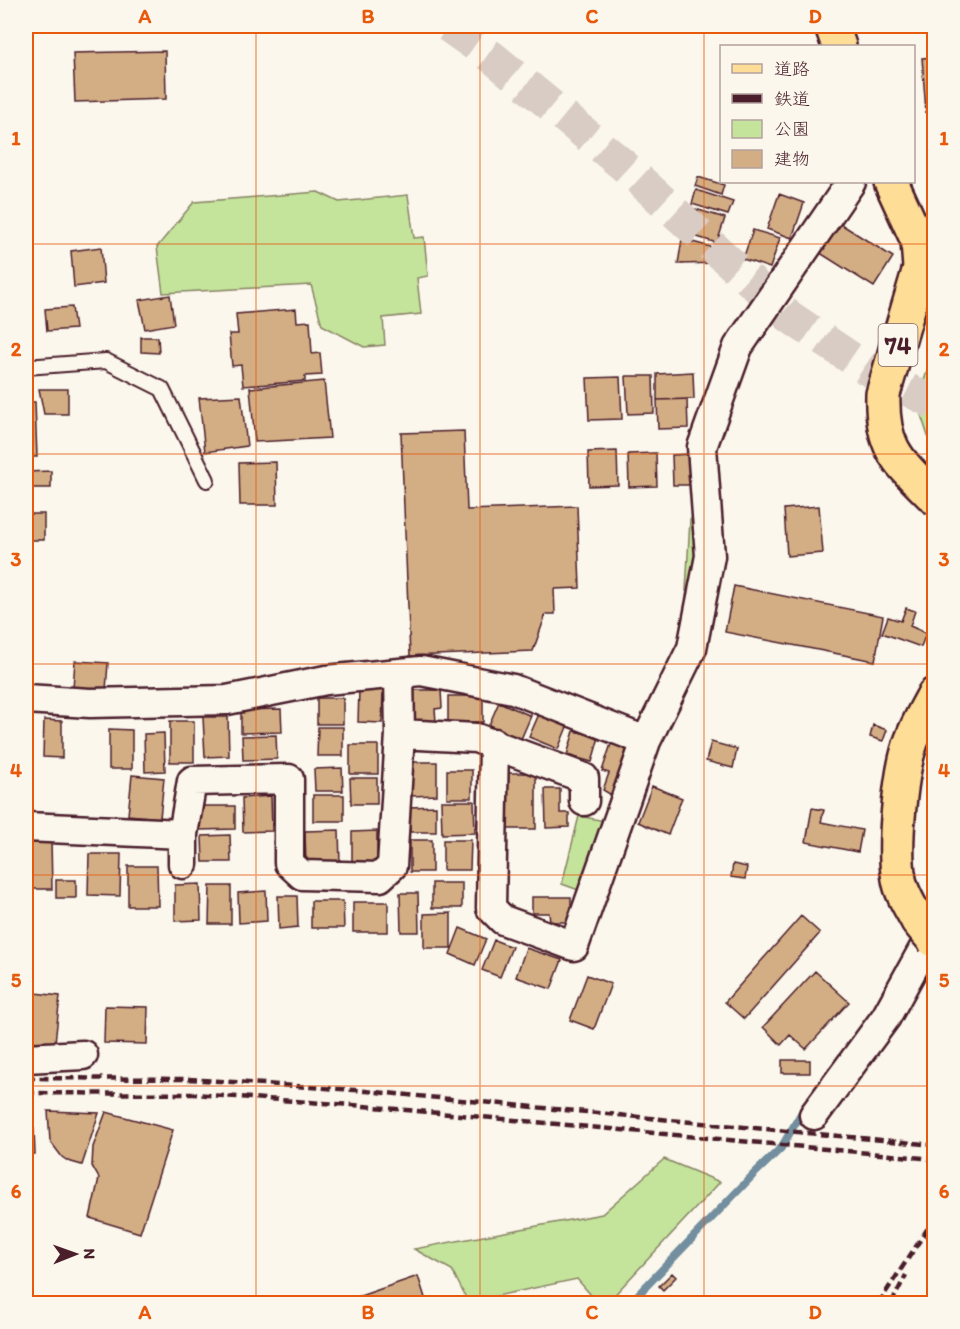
<svg xmlns="http://www.w3.org/2000/svg" width="960" height="1329" viewBox="0 0 960 1329" font-family="Itim,'Klee One',sans-serif">
  <style>
    .green { fill: #c4e49c; stroke: #878264; stroke-width: 1.5 }
    .lines { fill: none; stroke-linecap: round; stroke-linejoin: round }
    .stream { stroke: #728e9f; stroke-width: 8 }
    .building { fill: #d3ad84; stroke: #4a1f2b; stroke-width: 1.5 }
    .secondary-tunnel { stroke: #d8ccc5; stroke-width: 33; stroke-dasharray: 33 16; stroke-linecap: butt }
    .service-casing { stroke: #4a1f2b; stroke-width: 18 }
    .minor-casing { stroke: #4a1f2b; stroke-width: 33 }
    .primary-casing { stroke: #4a1f2b; stroke-width: 38 }
    .service { stroke: #fbf7ec; stroke-width: 14 }
    .minor { stroke: #fbf7ec; stroke-width: 28 }
    .primary { stroke: #fedd96; stroke-width: 33 }
    .rail { stroke: #4a1f2b; stroke-width: 4.5; stroke-dasharray: 9 4.5; stroke-linecap: butt }
    .primary-bridge-casing { stroke: #4a1f2b; stroke-width: 38; stroke-linecap: butt }
    .primary-bridge { stroke: #fedd96; stroke-width: 33 }
    .grid { fill: none; stroke: #e8590c; stroke-width: 1.5; stroke-opacity: 0.55 }
    .labels { text-anchor: middle; dominant-baseline: central; stroke-width: 5; stroke-linejoin: round; paint-order: stroke }
    .shield { fill: #fbf7ec; stroke: #7f6065; stroke-width: 1.5 }
    .shield-label { font-size: 24px; font-weight: bold; fill: #4a1f2b }
    .neatline { fill: none; stroke: #e8590c; stroke-width: 2 }
    .grid-label { font-size: 20px; text-anchor: middle; font-weight: bold; fill: #e8590c }
  </style>
  <rect width="100%" height="100%" fill="#fbf7ec"/>
  <filter id="ink" filterUnits="userSpaceOnUse"><feTurbulence type="fractalNoise" baseFrequency=".0167" numOctaves="2"/><feDisplacementMap in="SourceGraphic" scale="12" xChannelSelector="R" yChannelSelector="G"/><feConvolveMatrix kernelMatrix="1 2 1 2 8 2 1 2 1" color-interpolation-filters="sRGB"/></filter>
  <g filter="url(#ink)">
    <!-- green -->
    <path class="green" d="M318,192L339,202L408,195L414,238L424,237L428,276L417,278L421,314L383,318L385,345L364,347L322,325L311,285L163,293L157,247L194,202Z
      M934,349V454L917,403Z
      M690,519H704L700,591H686Z
      M579,816L605,821L584,892L562,884Z
      M664,1159L720,1182L607,1303H598L577,1279L468,1302L452,1270L414,1249L602,1214Z"/>
    <g class="lines">
      <!-- stream -->
      <path class="stream" d="M629,1304L754,1174L781,1148L806,1105"/>
    </g>
    <!-- building -->
    <path class="building" d="M165,51L166,99L75,102L73,53Z
      M934,57V112L926,113L922,58Z
      M698,177L724,185L721,195L695,186Z
      M696,190L733,202L728,215L692,204Z
      M779,194L804,203L792,238L767,229Z
      M692,208L725,218L717,243L684,233Z
      M836,221L893,257L874,287L817,251Z
      M753,230L780,238L770,268L743,259Z
      M682,239L725,251L722,263L678,264Z
      M101,247L104,283L74,287L71,251Z
      M170,295L174,324L145,329L139,300Z
      M26,301H30L31,344H26Z
      M72,307L75,329L47,331L45,309Z
      M296,309L297,322L310,321L312,354L320,353L322,375L305,376V381L243,386L241,365L232,366L229,334H238L236,314Z
      M141,337H158L159,353L141,352Z
      M693,372L694,399L657,400V374Z
      M626,376H653L654,413L628,414Z
      M620,377L622,419L589,420L587,378Z
      M324,381L330,438L255,442L250,388Z
      M39,389H68V414H44Z
      M241,396L247,446L205,452L199,398Z
      M687,399L688,428L658,429L657,400Z
      M26,402H35L37,457H26Z
      M464,431L467,510L577,506L580,588L554,589L555,614H546L533,651L410,656L401,433Z
      M617,451L618,485L589,486L588,452Z
      M656,453L657,486L629,487L628,454Z
      M691,454L693,485H673L672,455Z
      M276,462L277,505H240L239,463Z
      M51,471V488H26V472Z
      M819,506L823,553L787,556L784,509Z
      M26,514H44V540H26Z
      M734,586L883,616L875,661L725,632Z
      M906,608L915,611L910,626L926,633L921,647L882,633L888,617L901,621Z
      M75,661L108,663L106,690L73,688Z
      M359,690H383L382,723L358,722Z
      M412,690H441L442,708L435,709L436,722H412Z
      M448,696H483V722H448Z
      M317,698H343V724H317Z
      M499,702L531,716L521,739L489,725Z
      M281,709L282,732L241,733V710Z
      M539,714L567,727L558,749L529,737Z
      M203,717H228L229,756L205,757Z
      M44,720L62,721V758L43,757Z
      M170,721H194V762H170Z
      M873,725L887,730L883,741L870,737Z
      M318,727H343V756H317Z
      M109,729L132,730V769H109Z
      M574,731L599,737L592,762L567,755Z
      M164,733L165,771L145,772L144,734Z
      M276,735L277,759L243,760L242,736Z
      M711,742L737,749L733,768L706,761Z
      M611,744L628,749L613,796L603,790L609,773L602,771Z
      M350,745H378V774H350Z
      M411,762H437V795L411,796Z
      M342,768L343,791H315L314,769Z
      M447,770H472V798H447Z
      M507,773H536V829H507Z
      M132,775L164,778L160,818L128,815Z
      M350,778H377V804H351Z
      M652,786L682,798L668,835L638,822Z
      M545,789H560V813H569V827L546,828Z
      M313,795H344V821H313Z
      M271,796L272,831L243,832L242,798Z
      M441,801H474L475,833L442,834Z
      M200,806H235V829L200,830Z
      M436,806V832H410V807Z
      M812,808L824,810L821,822L862,830L858,852L806,842Z
      M339,830L340,864L306,865L305,831Z
      M377,831V867H352V832Z
      M230,835L231,862H203L202,836Z
      M51,839L52,889H26V840Z
      M410,840H432V872H410Z
      M443,840H471L470,870H443Z
      M89,854H121L120,896L88,895Z
      M733,864L747,867L745,879L731,877Z
      M128,866H157L158,906H128Z
      M56,880H76V898H56Z
      M432,883H462V908H432Z
      M200,884L201,920L175,921V885Z
      M210,886H231V924H209Z
      M266,891L267,921L239,923L238,893Z
      M400,893H418L419,932H401Z
      M278,896H297L298,927L279,929Z
      M532,897H571V922H550L549,913H532Z
      M311,901H343L344,928H311Z
      M353,902H388V932H353Z
      M451,913V948H424V914Z
      M801,916L820,933L744,1019L725,1002Z
      M460,928L486,939L475,965L450,954Z
      M494,940L512,947L500,977L482,970Z
      M526,948L562,960L551,989L516,977Z
      M815,971L849,1002L806,1049L790,1035L781,1045L763,1027Z
      M587,975L611,984L594,1029L570,1020Z
      M26,992L60,996L55,1043L26,1041Z
      M105,1006L148,1007L147,1044L104,1043Z
      M782,1060H810V1073H782Z
      M48,1111L99,1113L82,1165L68,1161L62,1157L50,1141Z
      M106,1112L173,1130L140,1233L90,1218L99,1178L92,1166L93,1147Z
      M26,1120H29V1129H34L35,1154H26Z
      M672,1273L676,1277L663,1290L659,1286Z
      M418,1276L427,1304H337Z"/>
    <g class="lines">
      <!-- secondary-tunnel -->
      <path class="secondary-tunnel" d="M448,26L492,57L623,165L790,317L867,369L934,403"/>
      <!-- service casing -->
      <g class="service-casing">
        <path id="service" d="M26,367L106,361L162,389L207,480"/>
      </g>
      <!-- minor casing -->
      <g class="minor-casing">
        <path id="minor" d="M399,674L400,734
          M26,699L90,703L227,700L326,680L421,671L513,689L646,741L574,946L503,920L491,908L494,743
          M646,741L692,648L710,556L702,447L738,347L851,182
          M26,827L183,834
          M183,864V834L192,781L289,779V863L302,875L380,877L392,866L400,734L476,738L584,778V801
          M26,1058L83,1055
          M814,1115L886,1017L934,930"/>
      </g>
      <!-- primary casing -->
      <g class="primary-casing">
        <path id="primary" d="M832,26L839,46
          M891,182L918,241L920,268L883,394C881,448 898,461 934,497
          M918,921C911,908 901,893 899,879C893,848 900,775 910,745C916,727 925,711 934,695"/>
      </g>
      <!-- service -->
      <use href="#service" class="service"/>
      <!-- minor -->
      <use href="#minor" class="minor"/>
      <!-- primary -->
      <use href="#primary" class="primary"/>
      <!-- rail -->
      <path class="rail" d="M26,1078L188,1079L355,1090L934,1145
        M26,1093L194,1094L352,1105L934,1159
        M878,1304L934,1219
        M891,1304L906,1275"/>
      <!-- primary-bridge casing -->
      <g class="primary-bridge-casing">
        <path id="primary-bridge" d="M918,921L934,940"/>
      </g>
      <!-- primary-bridge -->
      <use href="#primary-bridge" class="primary-bridge"/>
    </g>
  </g>
  <!-- grid -->
  <path class="grid" d="M256,26V1304M480,26V1304M704,26V1304M26,244H934M26,454H934M26,664H934M26,875H934M26,1086H934"/>
  <g class="labels">
    <!-- shield labels -->
    <rect class="shield" x="878.5" y="324" width="39" height="42" rx="4.5"/>
    <g class="shield-label">
      <text x="898" y="345">74</text>
    </g>
  </g>
  <!-- margin -->
  <rect width="960" height="1329" fill="none" stroke="#fbf7ec" stroke-width="66"/>
  <!-- legend -->
  <rect x="720" y="45" width="195" height="138" fill="#fbf7ec" stroke="#b4a19f" stroke-width="1.5"/>
  <rect x="732" y="64" width="30" height="9" fill="#fedd96" stroke="#b4a19f" stroke-width="1.5"/>
  <text x="774" y="75" font-size="18" fill="#4a1f2b">道路</text>
  <rect x="732" y="94" width="30" height="9" fill="#4a1f2b" stroke="#b4a19f" stroke-width="1.5"/>
  <text x="774" y="105" font-size="18" fill="#4a1f2b">鉄道</text>
  <rect x="732" y="120" width="30" height="18" fill="#c4e49c" stroke="#b4a19f" stroke-width="1.5"/>
  <text x="774" y="135" font-size="18" fill="#4a1f2b">公園</text>
  <rect x="732" y="150" width="30" height="18" fill="#d3ad84" stroke="#b4a19f" stroke-width="1.5"/>
  <text x="774" y="165" font-size="18" fill="#4a1f2b">建物</text>
  <!-- north arrow -->
  <g transform="translate(75 1254) rotate(89)" stroke="#fbf7ec" stroke-width="4.5" paint-order="stroke">
  <path d="M0-4.5L10 22L0 15L-10 22Z" fill="#4a1f2b"/>
  <text y="-9" font-size="16" font-weight="bold" text-anchor="middle" fill="#4a1f2b">N</text>
  </g>
  <rect x="33" y="33" width="894" height="1263" class="neatline"/>
  <g class="grid-label">
    <text x="145" y="23">A</text>
    <text x="368" y="23">B</text>
    <text x="592" y="23">C</text>
    <text x="815" y="23">D</text>
    <text x="16" y="145">1</text>
    <text x="944" y="145">1</text>
    <text x="16" y="356">2</text>
    <text x="944" y="356">2</text>
    <text x="16" y="566">3</text>
    <text x="944" y="566">3</text>
    <text x="16" y="777">4</text>
    <text x="944" y="777">4</text>
    <text x="16" y="987">5</text>
    <text x="944" y="987">5</text>
    <text x="16" y="1198">6</text>
    <text x="944" y="1198">6</text>
    <text x="145" y="1319">A</text>
    <text x="368" y="1319">B</text>
    <text x="592" y="1319">C</text>
    <text x="815" y="1319">D</text>
  </g>
</svg>
